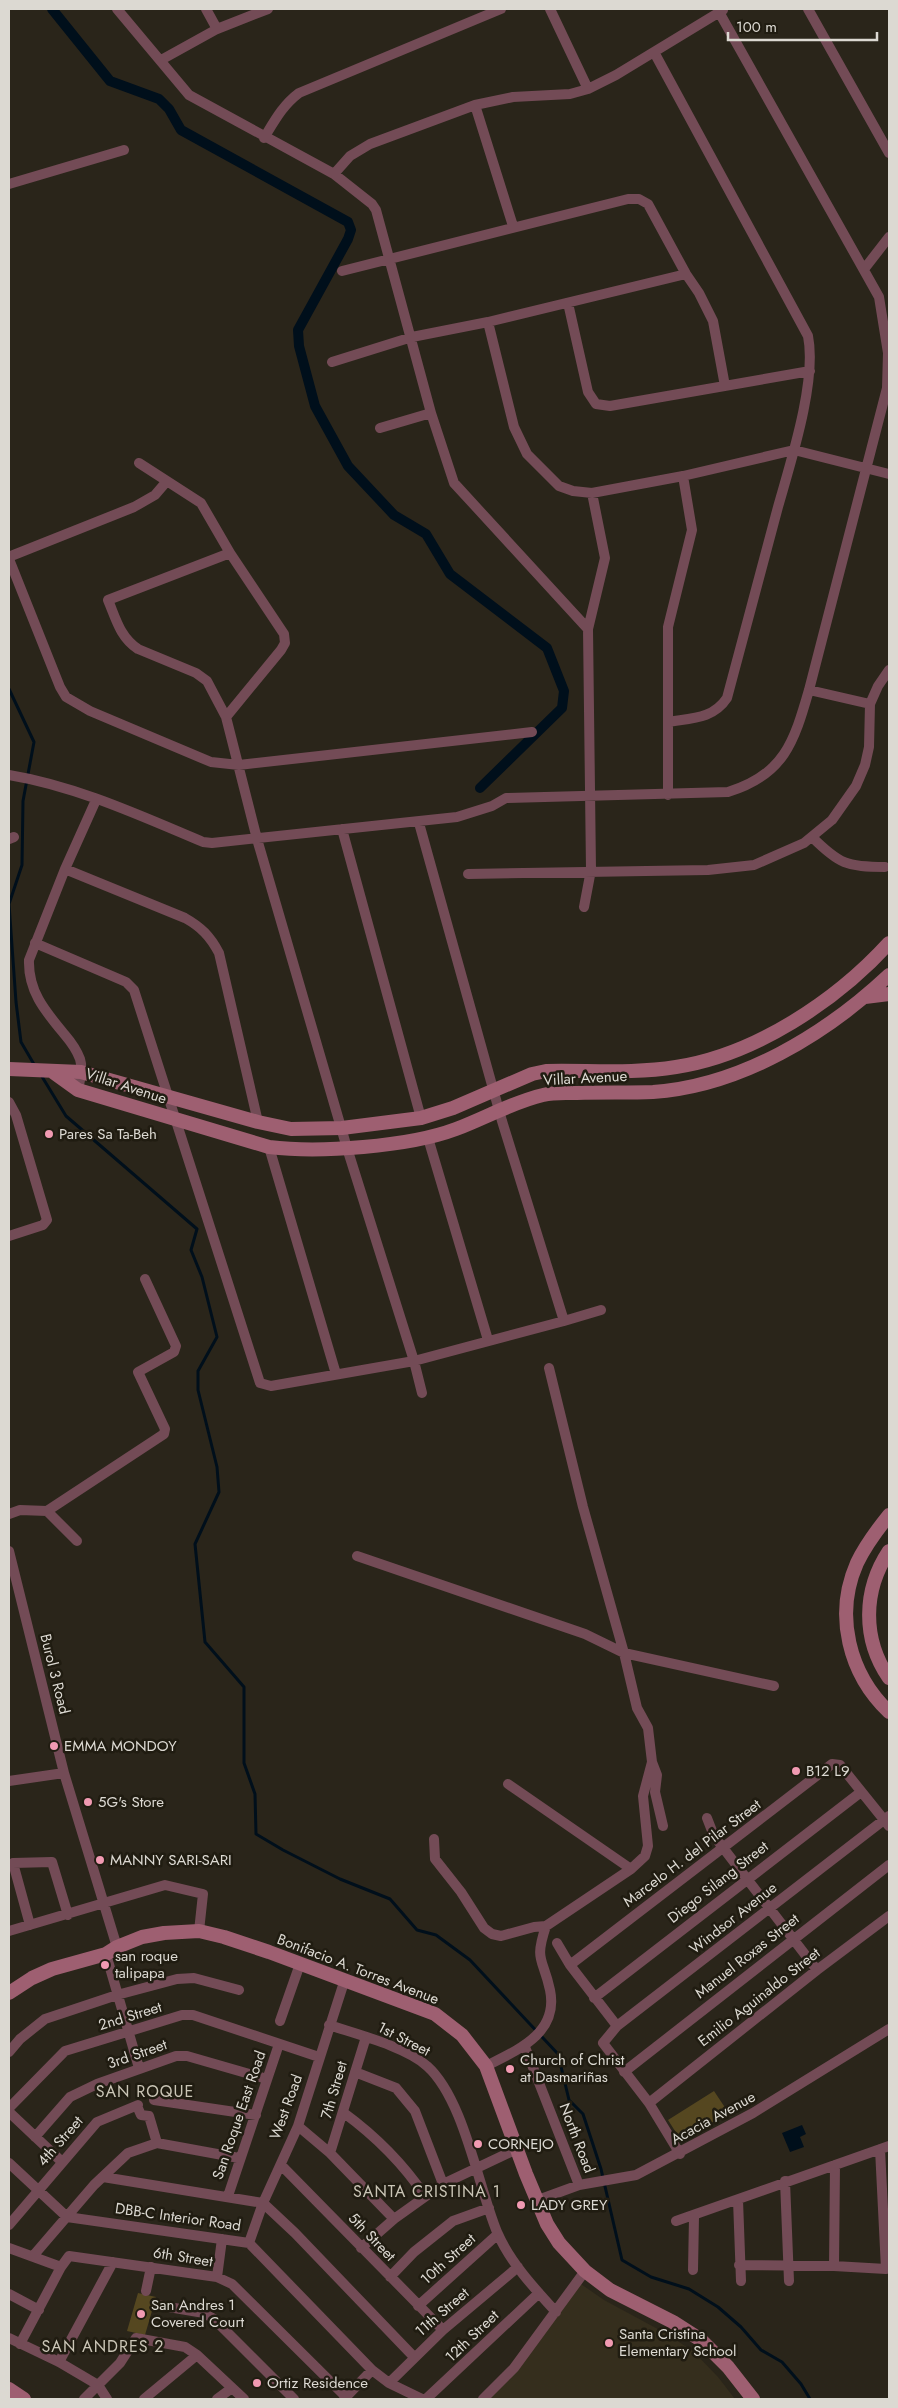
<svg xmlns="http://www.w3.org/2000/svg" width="898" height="2408" viewBox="0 0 898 2408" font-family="Jost,sans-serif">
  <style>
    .built { fill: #352e1d }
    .green { fill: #554720 }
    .water { fill: #000f1b }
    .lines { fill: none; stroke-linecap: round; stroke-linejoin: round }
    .stream { stroke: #000f1b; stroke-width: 3 }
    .canal { stroke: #000f1b; stroke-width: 10 }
    .street { stroke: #734b56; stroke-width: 10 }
    .secondary { stroke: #9e5f71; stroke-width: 14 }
    .poi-dot { fill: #f19ab2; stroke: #201c11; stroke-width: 2 }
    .labels { text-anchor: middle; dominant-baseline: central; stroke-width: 5; stroke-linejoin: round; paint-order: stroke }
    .street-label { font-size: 15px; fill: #dcd9d2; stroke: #201c11 }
    .poi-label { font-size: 15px; fill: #dcd9d2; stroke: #201c11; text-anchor: start }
    .neighbourhood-label { font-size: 16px; letter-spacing: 1px; fill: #cac5b6; stroke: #201c11 }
  </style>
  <rect width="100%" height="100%" fill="#2a251a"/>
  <!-- built -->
  <path class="built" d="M578,2282L604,2300L667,2334L694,2352L718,2377L735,2399H486Z"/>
  <!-- green -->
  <path class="green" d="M714,2091L728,2112L682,2142L668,2120Z
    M138,2293L156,2297L145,2335L127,2331Z"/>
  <!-- water -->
  <path class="water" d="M802,2125L806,2134L800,2137L804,2147L790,2152L782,2133Z"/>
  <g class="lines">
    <!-- stream -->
    <path class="stream" d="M9,689L34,742L23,801L22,865L9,904L16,1002L21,1042L35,1066
      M41,1075L66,1116L197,1229L191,1250L202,1277L217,1337L198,1371V1390L217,1467L219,1492L195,1544L205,1642L244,1687V1763L255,1794L256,1834L283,1850L340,1879L390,1899L417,1930L436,1935L470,1960L558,2054L569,2100L583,2114L601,2169L622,2260L651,2277L689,2289L718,2307L741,2327L761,2350L782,2362L801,2384L810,2399"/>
    <!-- canal -->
    <path class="canal" d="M52,9L110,81L159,99L169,109L181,130L348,222L351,230L348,239L298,330L299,346L315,406L348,466L394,515L426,534L450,574L547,648L564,691L562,708L480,788"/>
    <!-- street -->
    <path class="street" d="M117,9L189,95L334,174L372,204L376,210L431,413L454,483L588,629L591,870L584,907
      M206,9L217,29
      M550,9L588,89
      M808,9L889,153
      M654,52L808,336C817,381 791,461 778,507C761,571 744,634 727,698C713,719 692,718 668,722
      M161,60L217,29L268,9
      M475,105L513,226
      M264,138C275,120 283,105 299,93L501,9
      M334,174L350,156L370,144L475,105L513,97L570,94L588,89L616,75L723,10
      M9,184L124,150
      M865,268L889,237
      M342,271L628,199H639L648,204L686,274L699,293L713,321L725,386
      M568,303L588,392L596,404L610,406L810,371
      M488,322L514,427L527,454L559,486L573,491L592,493L683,476L794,450L889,474
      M332,362L412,337L488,322L686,274
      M380,428L431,413
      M139,463L201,503L230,553L284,634L285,643L281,650L226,717
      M167,481L155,495L134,507L11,556L9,559L60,687L66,697L90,711L211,762L239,765L532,732
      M230,553L108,600C116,619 120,637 138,649L196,673L207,681L226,717L257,839L347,1148L414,1361L422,1393
      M588,629L605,558L592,493
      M809,690L870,704
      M9,775C76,786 141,816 203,842L212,843L457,817L492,806L506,798L728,792C784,775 794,742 809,690L887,388L888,353L879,297L719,12
      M668,795V627L692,530L683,476
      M342,829L421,1118
      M812,837C839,864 847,867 885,867
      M9,839L14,837
      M65,869L185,918C201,927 210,936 219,953L258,1122
      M468,874L708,870L754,865L804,843L832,820L856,786L865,765L869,747L870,704L878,686L889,670
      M35,943L126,982L134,990L260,1383L271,1386L414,1361L564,1321L502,1121L419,823
      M78,1090C80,1080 83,1069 80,1059C77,1051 71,1042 65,1035C46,1012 28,992 29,960L65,869L96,800
      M9,1102L16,1115L47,1220L43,1225L9,1236
      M428,1138L488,1340
      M269,1147L336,1374
      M564,1321L601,1310
      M549,1368L583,1507L624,1653L637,1708L648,1728L652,1762L657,1775L655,1792L663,1826
      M47,1511L164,1434L165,1429L138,1372L174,1352L176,1346L145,1279
      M9,1514L20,1510L47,1511L77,1541
      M9,1551L64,1773L117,1947
      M357,1556L585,1634L624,1653L774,1686
      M9,1781L64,1773
      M508,1784L631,1869
      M707,1818L714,1836L817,1970
      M434,1839L435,1859L461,1892L484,1928L492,1934L501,1936L534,1927L546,1926L631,1869L645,1856L648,1846L643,1796L652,1762
      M13,1863L30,1925
      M9,1866L13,1863L52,1862L68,1915
      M9,1931L165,1885L203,1894L199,1931
      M557,1943L570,1965L617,2026
      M106,1954L139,2068
      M570,1965L832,1764L840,1765L889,1826
      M594,1998L861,1792
      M280,2021L300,1964
      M329,2025C356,2034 407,2047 427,2066C464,2099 478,2186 497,2232C510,2262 534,2288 556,2312
      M525,2047L579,2185
      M9,2052L20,2039L45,2019L117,1995L177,1979L194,1978L239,1990
      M486,2066C518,2050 559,2033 550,1990C543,1957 534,1962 546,1926
      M355,2072L396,2088L415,2111L443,2184
      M624,2072L889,1865
      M154,2100L256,2115
      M649,2103L817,1970L889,1916
      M137,2106L141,2115L149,2116L157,2143
      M9,2108L65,2051L182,2015H193L319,2057
      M9,2112L61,2161
      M344,2113C374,2135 404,2165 425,2196
      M298,2126L330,2153L394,2219
      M35,2137L70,2097L97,2084L176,2056H187L267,2079
      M330,2153L366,2037
      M680,2154L649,2103L603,2043L617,2026L889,1816
      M9,2163L67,2217L249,2243L372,2370L389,2383L422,2399
      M281,2165L443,2330
      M103,2177L263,2203L295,2233L414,2357
      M785,2181L789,2281
      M228,2196L279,2044
      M538,2200L579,2185L636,2175L753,2113L889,2029
      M738,2200L741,2281
      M676,2221L889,2146
      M9,2225L97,2122L138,2105
      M249,2243L263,2203L298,2126L345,1979
      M9,2248L61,2267
      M361,2248L394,2219L443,2184L517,2149
      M33,2256L94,2185L128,2153L157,2143L239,2158
      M739,2265L834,2266L835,2165
      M834,2266L886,2269L880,2149
      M693,2270L694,2217
      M217,2277L222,2239
      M390,2277L414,2252L453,2221L489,2208
      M146,2291L151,2267
      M9,2294L39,2310
      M157,2305L204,2313L214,2319L294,2399
      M418,2306L498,2234
      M9,2338L59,2362L98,2385L107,2399
      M20,2344L61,2267L69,2256L217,2277L232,2284L346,2397
      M59,2362L113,2262
      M389,2383L443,2330L518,2267
      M84,2399L120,2363L136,2338L185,2347L197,2355L244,2399
      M144,2399L197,2355
      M217,2399L232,2388
      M344,2399L372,2370
      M426,2399L539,2293
      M483,2399L514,2368L585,2271"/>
    <!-- secondary -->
    <path class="secondary" d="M865,997L889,994
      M9,1069L81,1072L258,1122L291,1129L342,1128L421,1118L453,1108L532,1074L546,1071C589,1070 633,1074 676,1067C755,1055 836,1001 889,943
      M53,1072L78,1090L269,1147C319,1153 408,1147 456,1129C485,1118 513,1102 543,1095C554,1092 566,1093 577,1093C602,1092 628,1093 653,1092C741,1086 826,1034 889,975
      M889,1515C877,1530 865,1546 857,1563C834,1615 849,1674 889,1712
      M889,1551C863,1590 862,1639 889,1678
      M9,1993L32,1978L52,1969L106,1954L117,1947L142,1937L164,1933L199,1931L224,1937L269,1952L435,2014L462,2035L486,2066L526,2174L547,2224L559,2243L585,2271L610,2290L673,2322L701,2340L728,2367L753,2399
      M9,2389L24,2399"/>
  </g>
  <!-- markers -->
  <g class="poi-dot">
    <circle cx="49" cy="1134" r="5"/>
    <circle cx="54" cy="1746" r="5"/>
    <circle cx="796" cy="1771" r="5"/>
    <circle cx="88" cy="1802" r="5"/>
    <circle cx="100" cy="1860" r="5"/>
    <circle cx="105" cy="1965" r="5"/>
    <circle cx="510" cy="2069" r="5"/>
    <circle cx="478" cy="2144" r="5"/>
    <circle cx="521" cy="2205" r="5"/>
    <circle cx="141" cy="2314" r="5"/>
    <circle cx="609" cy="2343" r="5"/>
    <circle cx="257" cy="2383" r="5"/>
  </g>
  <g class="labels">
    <!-- street labels -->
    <g class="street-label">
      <text transform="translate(585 1078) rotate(-3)">Villar Avenue</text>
      <text transform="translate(126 1086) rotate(18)">Villar Avenue</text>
      <text transform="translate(55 1674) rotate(76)">Burol 3 Road</text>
      <text transform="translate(692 1853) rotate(-37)">Marcelo H. del Pilar Street</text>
      <text transform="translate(718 1882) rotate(-38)">Diego Silang Street</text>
      <text transform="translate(733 1918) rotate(-38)">Windsor Avenue</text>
      <text transform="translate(747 1956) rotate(-38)">Manuel Roxas Street</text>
      <text transform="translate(358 1969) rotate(21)">Bonifacio A. Torres Avenue</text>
      <text transform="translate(759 1997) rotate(-38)">Emilio Aguinaldo Street</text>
      <text transform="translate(130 2016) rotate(-17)">2nd Street</text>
      <text transform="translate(404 2039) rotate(27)">1st Street</text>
      <text transform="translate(137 2054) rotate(-19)">3rd Street</text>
      <text transform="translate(334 2090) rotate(-74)">7th Street</text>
      <text transform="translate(286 2107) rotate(-70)">West Road</text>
      <text transform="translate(239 2115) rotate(-71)">San Roque East Road</text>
      <text transform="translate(713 2118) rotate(-29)">Acacia Avenue</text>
      <text transform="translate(577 2138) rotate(69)">North Road</text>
      <text transform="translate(60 2141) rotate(-49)">4th Street</text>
      <text transform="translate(178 2217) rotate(8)">DBB-C Interior Road</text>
      <text transform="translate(372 2237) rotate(46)">5th Street</text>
      <text transform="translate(183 2257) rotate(9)">6th Street</text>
      <text transform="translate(448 2259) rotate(-42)">10th Street</text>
      <text transform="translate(442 2312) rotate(-41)">11th Street</text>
      <text transform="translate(472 2336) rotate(-44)">12th Street</text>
    </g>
    <!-- poi labels -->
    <g class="poi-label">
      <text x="59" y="1134">Pares Sa Ta-Beh</text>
      <text x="64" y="1746">EMMA MONDOY</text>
      <text x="806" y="1771">B12 L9</text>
      <text x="98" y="1802">5G's Store</text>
      <text x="110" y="1860">MANNY SARI-SARI</text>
      <text x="115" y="1956">san roque<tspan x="115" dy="17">talipapa</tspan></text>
      <text x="520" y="2060">Church of Christ<tspan x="520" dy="17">at Dasmariñas</tspan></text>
      <text x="488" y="2144">CORNEJO</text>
      <text x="531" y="2205">LADY GREY</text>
      <text x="151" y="2305">San Andres 1<tspan x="151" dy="17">Covered Court</tspan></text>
      <text x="619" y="2334">Santa Cristina<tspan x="619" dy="17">Elementary School</tspan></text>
      <text x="267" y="2383">Ortiz Residence</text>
    </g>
    <!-- neighbourhood labels -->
    <g class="neighbourhood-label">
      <text x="145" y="2091">SAN ROQUE</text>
      <text x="427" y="2191">SANTA CRISTINA 1</text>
      <text x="103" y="2346">SAN ANDRES 2</text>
    </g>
  </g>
  <!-- border -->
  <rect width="898" height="2408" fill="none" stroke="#dcd9d2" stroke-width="20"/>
  <!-- scale -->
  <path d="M728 32v8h149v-8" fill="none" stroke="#dcd9d2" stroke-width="2.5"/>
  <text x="736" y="32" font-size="15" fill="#dcd9d2" stroke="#201c11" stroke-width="4" paint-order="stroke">100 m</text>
</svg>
